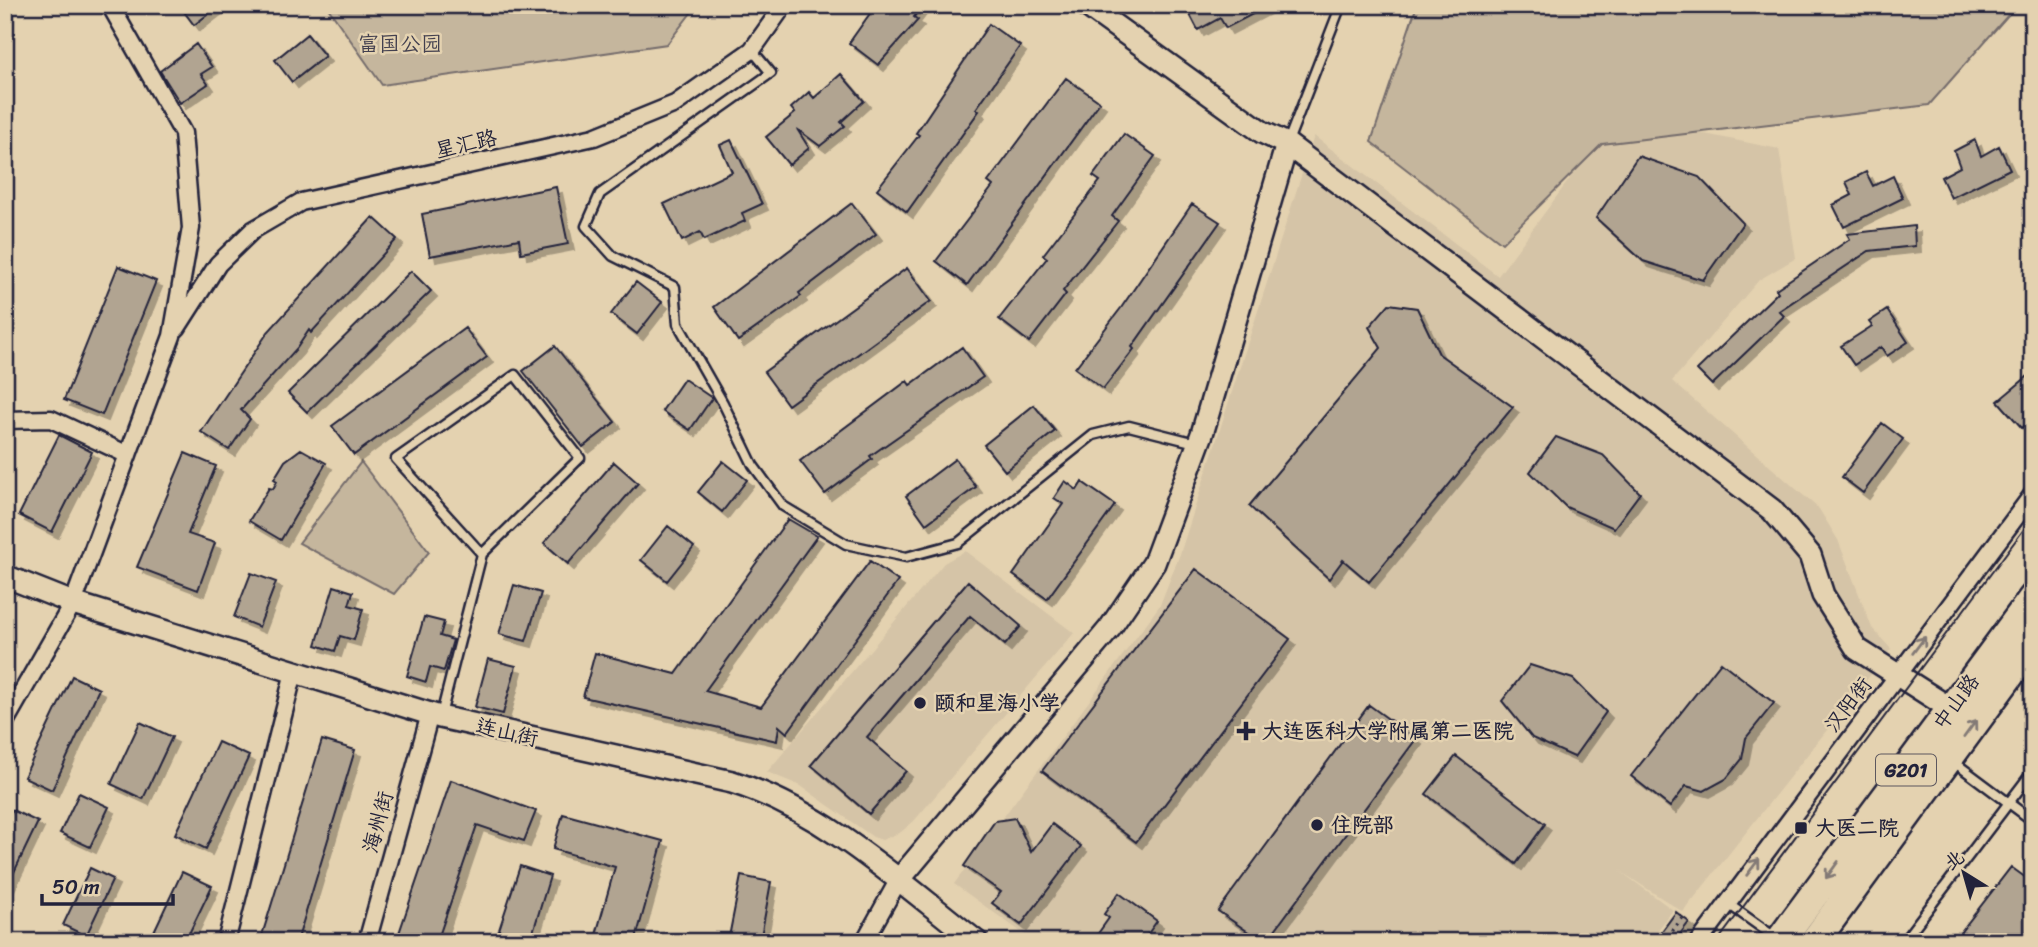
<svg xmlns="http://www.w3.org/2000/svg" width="2038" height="947" viewBox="0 0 2038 947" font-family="Sriracha,'LXGW WenKai TC',sans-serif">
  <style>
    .built { fill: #d5c4a7 }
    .green { fill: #c5b69d; stroke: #746c6c; stroke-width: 2 }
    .building { fill: #b1a491; stroke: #22223b; stroke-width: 2; filter: url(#shadow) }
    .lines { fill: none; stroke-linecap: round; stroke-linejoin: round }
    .lane-casing { stroke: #22223b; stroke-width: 13 }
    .street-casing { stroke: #22223b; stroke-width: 21 }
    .secondary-casing { stroke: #22223b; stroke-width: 26 }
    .highway-casing { stroke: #22223b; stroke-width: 33 }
    .path { stroke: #22223b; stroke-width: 3.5; stroke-dasharray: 2 5; stroke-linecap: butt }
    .lane { stroke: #e4d2b0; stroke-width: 8 }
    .street { stroke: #e4d2b0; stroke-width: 16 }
    .secondary { stroke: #e4d2b0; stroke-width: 21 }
    .highway { stroke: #e4d2b0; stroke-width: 28 }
    .tram { stroke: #22223b; stroke-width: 2 }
    .oneway { stroke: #837a76 }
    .poi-dot { fill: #22223b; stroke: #e4d2b0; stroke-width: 2.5 }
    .labels { text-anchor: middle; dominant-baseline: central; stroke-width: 5; stroke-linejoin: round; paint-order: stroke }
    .shield { fill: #e4d2b0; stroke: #5c575e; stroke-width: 2 }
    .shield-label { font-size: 19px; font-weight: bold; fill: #22223b }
    .park-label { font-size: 21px; fill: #43404f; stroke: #e4d2b0 }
    .street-label { font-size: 21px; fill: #22223b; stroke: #e4d2b0 }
    .poi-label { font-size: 21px; font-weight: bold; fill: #22223b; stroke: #e4d2b0; text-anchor: start }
  </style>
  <defs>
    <filter id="shadow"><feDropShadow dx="6" dy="6" stdDeviation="0" flood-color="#0004"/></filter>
  </defs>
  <rect width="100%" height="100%" fill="#e4d2b0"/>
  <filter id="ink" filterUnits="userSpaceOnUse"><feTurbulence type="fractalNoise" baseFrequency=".0143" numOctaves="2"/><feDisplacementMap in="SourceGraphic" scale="14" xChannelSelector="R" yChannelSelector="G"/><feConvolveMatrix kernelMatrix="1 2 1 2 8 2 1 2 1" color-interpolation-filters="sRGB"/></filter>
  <g filter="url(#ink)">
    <!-- built -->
    <path class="built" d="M1616,116L1779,149L1796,258L1759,280L1672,381L1819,509L1838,540L1872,628L1891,649L1683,912L1620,871L1673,910L1649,942H1035L954,884L1160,605L1180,554L1314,136L1498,276Z
      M965,551L1074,633L914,821L901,832L882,840L873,837L801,786L767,772L944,563Z"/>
    <!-- green -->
    <path class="green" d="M326,5H697L667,44L382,85Z
      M1417,5H2017L1929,105L1602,144L1502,243L1371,142Z
      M361,462L429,552L394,594L299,543Z"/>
    <!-- building -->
    <path class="building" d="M179,5H220L194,25Z
      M876,5H923L914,17L918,20L878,65L849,43Z
      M1185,5H1270L1226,28L1220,18L1198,30Z
      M989,24L1020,46L976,109L979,111L907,212L877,189L919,135L916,133Z
      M307,34L325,56L292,82L275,60Z
      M196,44L212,67L201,74L208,84L180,103L160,71Z
      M841,74L864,101L841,122L845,126L820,146L797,129L809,148L789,165L766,137L795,113L791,108L809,92L814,98Z
      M1066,78L1100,102L967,285L936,261L993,186L988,182Z
      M1124,134L1155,156L1112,216L1118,221L1063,291L1066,294L1029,342L999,319L1047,258L1043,255L1100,181L1093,176Z
      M731,140L762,204L742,213L745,221L704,240L700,232L682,241L664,204L732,172L720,145Z
      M1975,140L1981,156L1999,146L2010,169L1951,198L1941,177L1960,167L1954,151Z
      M1638,156L1699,177L1743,223L1703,280L1643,261L1596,218Z
      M1866,172L1873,186L1893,176L1903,198L1844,227L1833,205L1852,195L1846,182Z
      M556,187L568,244L521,253L519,239L430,256L422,214Z
      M852,203L876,234L799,293L801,296L738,341L714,307Z
      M1192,204L1220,222L1132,347L1134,349L1103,389L1075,368L1121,308Z
      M373,217L397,239L311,333L309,330L297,348L241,410L250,419L229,450L201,432L268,332Z
      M1914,226L1915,246L1869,251L1779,311L1784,316L1712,385L1697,370L1778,292L1776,289L1850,239L1847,234Z
      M118,266L156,281L102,415L64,400Z
      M907,268L931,301L788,405L764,372Z
      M411,271L431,291L307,412L288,393Z
      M636,282L662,302L637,334L611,314Z
      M1389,304L1417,308L1439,354L1513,407L1369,582L1343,560L1329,579L1249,506L1381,348L1369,327Z
      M1887,310L1908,342L1887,356L1881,347L1854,365L1841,346L1872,326L1869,322Z
      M465,328L487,357L354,455L332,426Z
      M555,346L615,422L583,447L523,371Z
      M962,347L983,377L870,456L872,459L825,494L800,461L907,381L910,385Z
      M2033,372V419L2022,428L1998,401Z
      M684,379L712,398L690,430L662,411Z
      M1034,405L1055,431L1005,471L984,445Z
      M1882,423L1903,439L1863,493L1842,477Z
      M59,435L92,452L52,532L19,515Z
      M1556,437L1603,455L1640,493L1614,528L1566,507L1530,472Z
      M301,449L326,463L281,540L249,521L269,488L273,489L277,481L274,479L285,461Z
      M185,453L216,466L188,534L215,543L198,590L137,567Z
      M955,459L976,487L926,524L906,496Z
      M723,461L747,480L722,512L698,492Z
      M614,462L638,483L568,564L544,543Z
      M1065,481L1077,490L1082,482L1115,505L1047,599L1013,575L1063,504L1054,498Z
      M788,519L817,536L705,691L761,707L870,561L898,581L787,733L779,726L777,741L583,697L595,653L676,674Z
      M668,526L694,547L667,581L641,560Z
      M1196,569L1290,639L1136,842L1042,771Z
      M251,573L276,582L259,627L234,617Z
      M968,581L1021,626L1005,645L970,616L867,737L906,771L869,814L811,765Z
      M514,585L541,593L526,641L499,634Z
      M334,586L353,592L349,605L363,609L354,640L340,636L335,651L316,645Z
      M424,617L444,622L440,636L453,640L444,671L430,667L426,682L407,676Z
      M488,659L516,666L503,714L475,707Z
      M1721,662L1774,703L1746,738L1742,759L1726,779L1704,791L1686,786L1670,807L1631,776Z
      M1530,665L1573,679L1606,712L1574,757L1532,738L1502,701Z
      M72,676L99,689L52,790L24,777Z
      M1369,705L1416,739L1266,942H1263L1218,911Z
      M140,722L172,737L143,799L111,784Z
      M322,740L355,750L297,942H260Z
      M218,742L249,756L206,849L175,834Z
      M1456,756L1545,824L1516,864L1426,794Z
      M451,780L536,811L524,841L477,825L437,942H396Z
      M79,793L109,807L90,847L60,833Z
      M12,810L38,822L5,891V825Z
      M563,814L663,841L635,942H594L615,867L553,849Z
      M1015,818L1031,852L1052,824L1081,846L1021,925L992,903L1001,892L964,866L995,821Z
      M520,866L550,876L530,942H495Z
      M2011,867L2033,883V926L2021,942H1953Z
      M90,868L113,879L86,936L63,925Z
      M182,872L212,886L185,942H149Z
      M741,876L771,882L760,942H728Z
      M1119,893L1157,921L1142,942H1092L1109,918L1104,914Z
      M1676,912L1689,922L1674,942H1654Z"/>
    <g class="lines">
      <!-- lane casing -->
      <g class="lane-casing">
        <path id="lane" d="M752,50L771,73L600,194L586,226L613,256L675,287L678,324L723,403L753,465L783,506L846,544L906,557L958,543L1093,435L1129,426L1196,443
          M1287,144L1341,5
          M441,715L482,554L580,458L515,375L396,459L482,554
          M1954,762L2033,821
          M1727,903L1776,938
          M1903,942L2033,771"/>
      </g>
      <!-- street casing -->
      <g class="street-casing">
        <path id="street" d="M177,328L218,264L253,230L301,202L594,137L675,104L752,50L784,5
          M5,420L51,419L128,455
          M5,722L73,603L172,336L191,228L183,133L110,5
          M226,942L294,672
          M367,942L430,714
          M864,942L898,881
          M1699,942L2033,494"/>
      </g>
      <!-- secondary casing -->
      <g class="secondary-casing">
        <path id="secondary" d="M1086,5L1262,132L1287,144L1772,510L1810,555L1823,595L1857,649L1951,709
          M5,576L73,603L440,717L732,782C825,811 901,883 977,942
          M898,881L1110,628L1154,563L1202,434L1287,144"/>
      </g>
      <!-- highway casing -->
      <g class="highway-casing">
        <path id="highway" d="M1779,942L2033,598
          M1814,942L2033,643"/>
      </g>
      <!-- path -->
      <path class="path" d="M1664,942L1683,917"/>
      <!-- lane -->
      <use href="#lane" class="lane"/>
      <!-- street -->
      <use href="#street" class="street"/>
      <!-- secondary -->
      <use href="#secondary" class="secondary"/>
      <!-- highway -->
      <use href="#highway" class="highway"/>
      <!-- tram -->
      <path class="tram" d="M1717,942L2033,517"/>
    </g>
    <!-- one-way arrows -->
    <defs><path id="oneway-shaft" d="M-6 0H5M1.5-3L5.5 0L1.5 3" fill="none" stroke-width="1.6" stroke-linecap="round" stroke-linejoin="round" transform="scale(1.75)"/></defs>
    <g class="oneway">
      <use href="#oneway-shaft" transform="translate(1919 645) rotate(-53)"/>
      <use href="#oneway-shaft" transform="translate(1970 729) rotate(-54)"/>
      <use href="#oneway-shaft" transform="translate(1753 867) rotate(-53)"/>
      <use href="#oneway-shaft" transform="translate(1832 870) rotate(126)"/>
    </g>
  </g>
  <!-- markers -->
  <g class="poi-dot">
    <circle cx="920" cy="703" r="7"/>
    <path d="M1242.5 720.5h7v7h7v7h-7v7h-7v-7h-7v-7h7z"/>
    <circle cx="1317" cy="825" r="7"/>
    <rect x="1794" y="821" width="14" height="14" rx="3.5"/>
  </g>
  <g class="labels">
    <!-- shield labels -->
    <rect class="shield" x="1876" y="754.5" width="60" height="31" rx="5"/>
    <g class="shield-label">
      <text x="1906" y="770">G201</text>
    </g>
    <!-- park labels -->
    <g class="park-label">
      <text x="400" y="44">富国公园</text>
    </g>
    <!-- street labels -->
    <g class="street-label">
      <text transform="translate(466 144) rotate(-13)">星汇路</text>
      <text transform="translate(1956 702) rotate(-54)">中山路</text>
      <text transform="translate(1848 705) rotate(-53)">汉阳街</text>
      <text transform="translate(507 732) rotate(13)">连山街</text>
      <text transform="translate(378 822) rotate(-75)">海州街</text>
    </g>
    <!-- poi labels -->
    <g class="poi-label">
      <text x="934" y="703">颐和星海小学</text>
      <text x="1262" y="731">大连医科大学附属第二医院</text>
      <text x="1331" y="825">住院部</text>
      <text x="1815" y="828">大医二院</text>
    </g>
  </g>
  <!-- margin -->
  <rect width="2038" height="947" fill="none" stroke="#e4d2b0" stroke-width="28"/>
  <rect x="14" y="14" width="2010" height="919" fill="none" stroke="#22223b" stroke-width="2.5" filter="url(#ink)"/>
  <!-- north arrow -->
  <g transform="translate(1964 873) rotate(323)" stroke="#e4d2b0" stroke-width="5" paint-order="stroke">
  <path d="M0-5L12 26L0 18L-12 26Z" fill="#22223b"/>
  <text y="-10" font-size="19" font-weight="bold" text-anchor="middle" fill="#22223b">北</text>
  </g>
  <!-- scale -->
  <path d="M42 894v10h131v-10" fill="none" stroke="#22223b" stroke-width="3.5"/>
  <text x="52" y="894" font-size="21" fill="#22223b" stroke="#e4d2b0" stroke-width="5" paint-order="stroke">50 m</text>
</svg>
